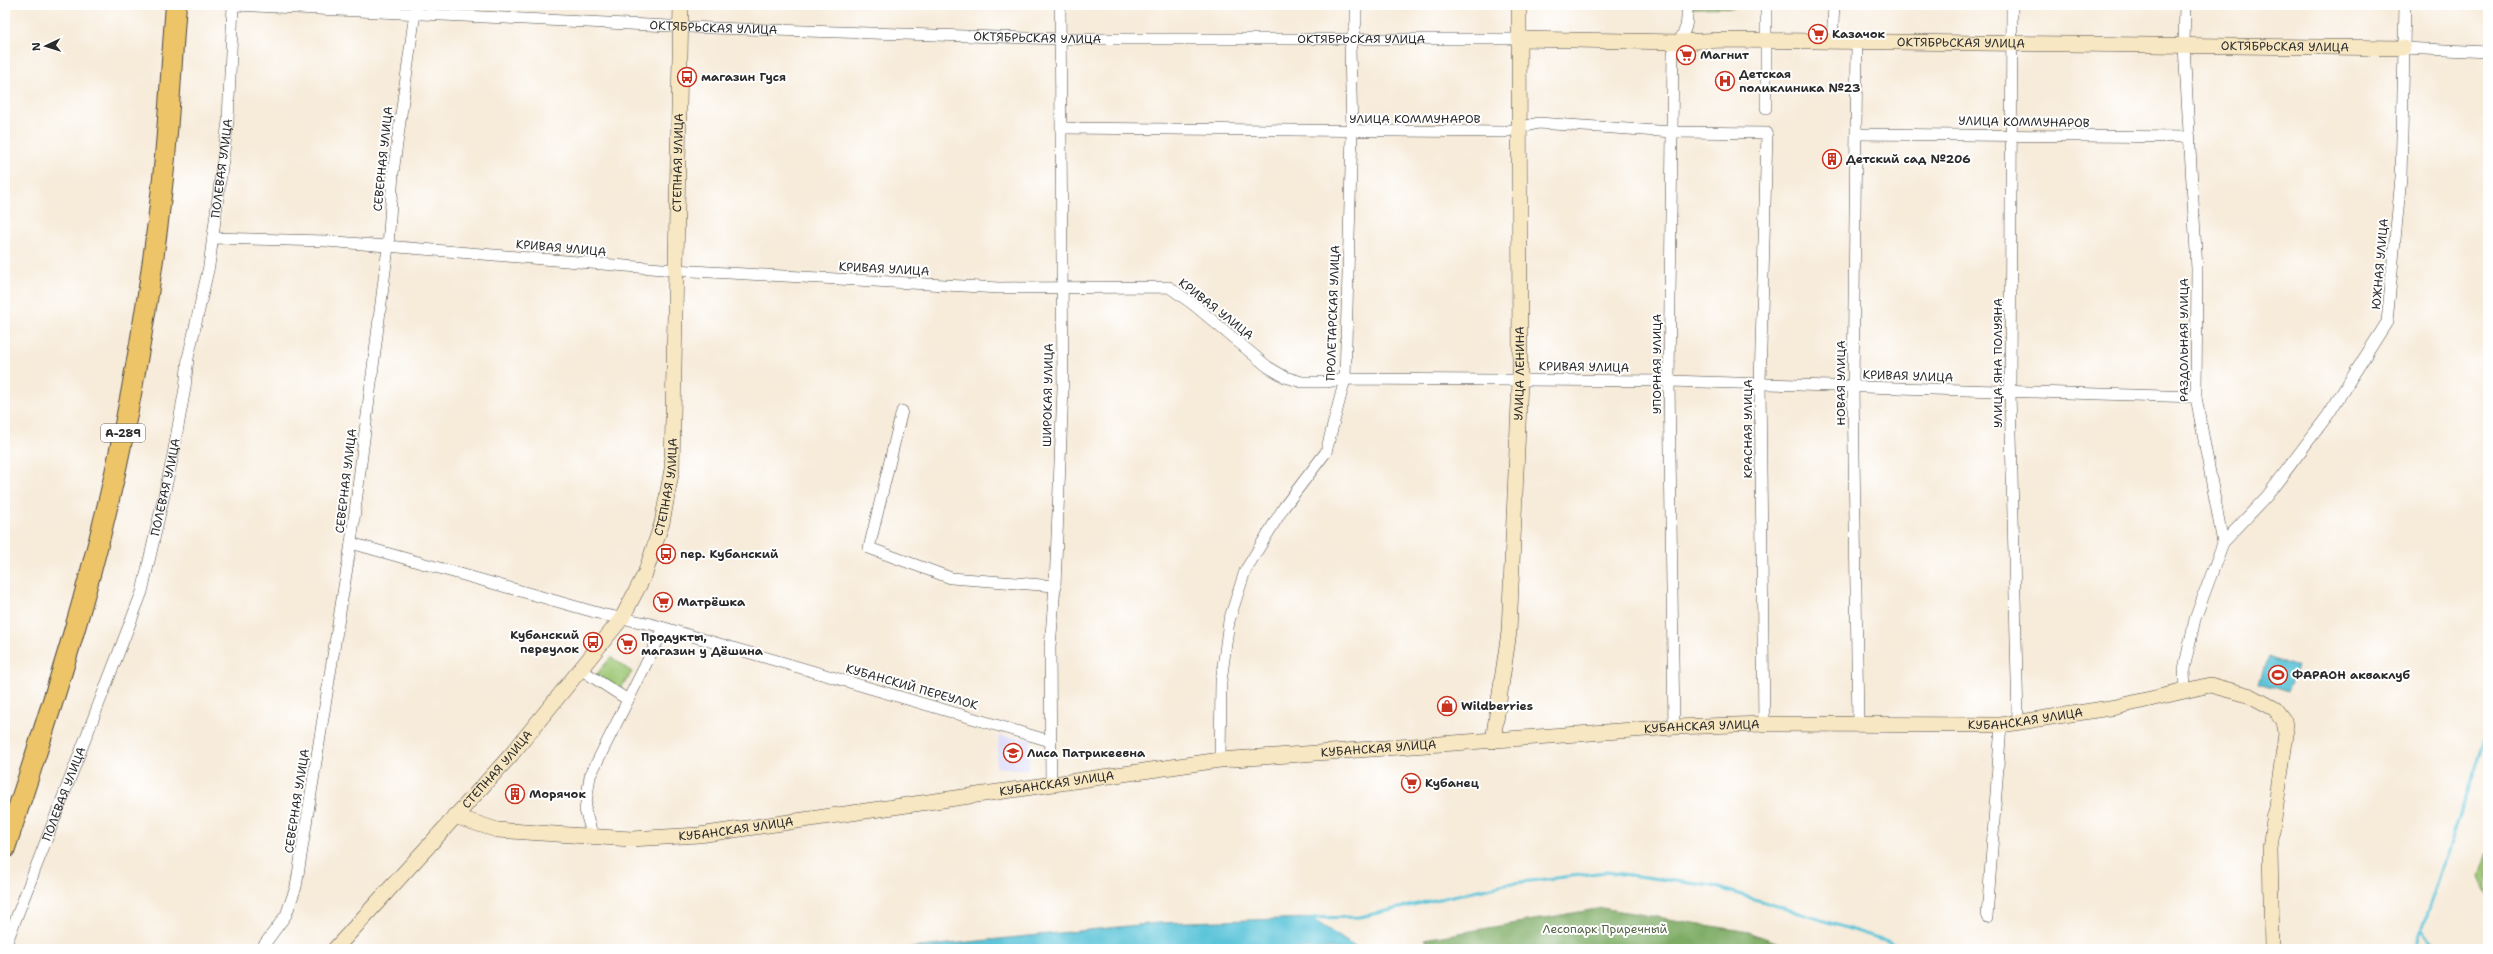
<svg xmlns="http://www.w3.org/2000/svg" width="2493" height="954" viewBox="0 0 2493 954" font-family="'Shantell Sans',sans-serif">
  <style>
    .built { fill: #d8d7f8 }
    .green { fill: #9dc773; stroke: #64794f }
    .forest { fill: #7eac65; stroke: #546c48 }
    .water { fill: #5dc5d9; stroke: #447882 }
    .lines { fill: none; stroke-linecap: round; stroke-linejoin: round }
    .stream { stroke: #5dc5d9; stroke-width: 3 }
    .street-casing { stroke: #4a4845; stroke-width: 12 }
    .secondary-casing { stroke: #4a4845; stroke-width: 16 }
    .highway-casing { stroke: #4a4845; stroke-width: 22 }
    .street { stroke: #fff; stroke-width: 11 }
    .secondary { stroke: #f8e7c3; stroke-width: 15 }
    .highway { stroke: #eec469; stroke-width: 20 }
    .labels { text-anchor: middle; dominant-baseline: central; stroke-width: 4; stroke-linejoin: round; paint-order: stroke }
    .shield { fill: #fff; stroke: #6b6b6b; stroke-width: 1 }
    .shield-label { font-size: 11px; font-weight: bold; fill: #2b2b2b }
    .street-label { font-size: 12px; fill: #2b2b2b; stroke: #fff }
    .poi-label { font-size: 12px; font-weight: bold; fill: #2b2b2b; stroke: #fff; text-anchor: start }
    .park-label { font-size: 12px; fill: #536244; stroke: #fff }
  </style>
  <rect width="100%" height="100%" fill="#fff"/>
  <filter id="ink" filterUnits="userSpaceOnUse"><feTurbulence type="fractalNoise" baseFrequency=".025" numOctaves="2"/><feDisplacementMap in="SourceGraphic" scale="8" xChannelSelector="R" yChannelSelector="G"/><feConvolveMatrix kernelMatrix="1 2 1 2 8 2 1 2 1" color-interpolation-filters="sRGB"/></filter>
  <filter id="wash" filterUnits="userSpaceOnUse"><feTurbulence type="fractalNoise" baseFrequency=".012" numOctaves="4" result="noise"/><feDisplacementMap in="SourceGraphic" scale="16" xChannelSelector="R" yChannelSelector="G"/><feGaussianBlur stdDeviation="0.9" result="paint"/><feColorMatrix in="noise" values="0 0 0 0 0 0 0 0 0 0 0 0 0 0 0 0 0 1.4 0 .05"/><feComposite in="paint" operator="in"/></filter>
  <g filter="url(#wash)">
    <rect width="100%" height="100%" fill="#f7ebd9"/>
    <!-- built -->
    <path class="built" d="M999,736L1031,739L1028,770L996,767Z"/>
    <!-- green -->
    <path class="green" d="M1688,5H1759V7L1688,8Z
      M611,657L632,672L619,691L596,675Z
      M2488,852V896L2480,876Z"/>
    <!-- forest -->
    <path class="forest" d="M1602,908L1749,932L1795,949H1439L1425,939Z"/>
    <!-- water -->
    <path class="water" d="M2268,656L2297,667L2288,692L2259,683Z
      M1311,918L1358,949H900L1158,923Z"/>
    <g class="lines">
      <!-- stream -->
      <path class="stream" d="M1311,918L1360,917L1505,884L1606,872L1713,886L1913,949
        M2422,930L2439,949
        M2415,949L2488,731"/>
    </g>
  </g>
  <g filter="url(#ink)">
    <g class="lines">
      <!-- street casing -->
      <g class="street-casing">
        <g id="street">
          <path id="s1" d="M234,5L711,28L1061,39H1520"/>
          <path d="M2012,5L2010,392L2018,721"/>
          <path d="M1832,42L1834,5"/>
          <path d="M1857,42L1853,387L1858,725"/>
          <path d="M2403,48L2488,52"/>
          <path d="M1766,108V5"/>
          <path d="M1062,128L1504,132L1538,123L1673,132L1767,133L1760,383L1764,724"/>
          <path d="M1857,134L2190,137"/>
          <path d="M213,238L326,241L674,270L999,288L1169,287L1194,305L1268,367L1285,377L1302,382H1326L1345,379L1669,381L2196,397"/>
          <path d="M902,411L869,548L951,578L1055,586"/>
          <path d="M351,543L605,615L651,624L1050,741"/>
          <path d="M2223,543L2267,496L2328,415L2387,322L2401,178L2405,5"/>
          <path d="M580,669L628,700"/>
          <path d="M2185,690L2184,669L2195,619L2223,543L2196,397L2197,269L2184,46L2185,5"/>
          <path d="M1674,727L1669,381L1673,53C1684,30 1688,33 1687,5"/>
          <path d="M1220,760L1221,682L1229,621L1245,571L1284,507L1326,452L1345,379L1352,132L1350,50L1356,22V5"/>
          <path d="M1051,785L1050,647L1055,586L1063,388L1060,5"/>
          <path d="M593,837L585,810L590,776L664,628"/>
          <path d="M1987,917L2001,725"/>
          <path id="s2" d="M5,947L142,592L172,460L185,388L188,358L209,266L228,121L233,5"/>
          <path d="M261,949L286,915L296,887L351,543L388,247L393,173L416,5"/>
        </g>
      </g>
      <!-- secondary casing -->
      <g class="secondary-casing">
        <g id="secondary">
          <path id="s3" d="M1520,39L1678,42L1724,40L2403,48"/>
          <path id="s4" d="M1493,741L1509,632L1520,380L1519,5"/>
          <path id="s5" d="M454,816L497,830L631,839L699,835L1220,760L1674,727L1764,724L2001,725L2116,707L2210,685L2251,696L2275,709L2284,721L2286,734L2270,848L2272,949"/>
          <path id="s6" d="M335,949L511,755L622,618L645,574L662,523L672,469L681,5"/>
        </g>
      </g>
      <!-- highway casing -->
      <g class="highway-casing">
        <path id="highway" d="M5,848C50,713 94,579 122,440C139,356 153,271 162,187C169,126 171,65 176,5"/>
      </g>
      <!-- street -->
      <use href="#street" class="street"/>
      <!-- secondary -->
      <use href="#secondary" class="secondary"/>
      <!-- highway -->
      <use href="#highway" class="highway"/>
    </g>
  </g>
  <!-- icons -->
  <defs>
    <g id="supermarket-ring" transform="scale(1)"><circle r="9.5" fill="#fff" stroke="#c8321e" stroke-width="1.5"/><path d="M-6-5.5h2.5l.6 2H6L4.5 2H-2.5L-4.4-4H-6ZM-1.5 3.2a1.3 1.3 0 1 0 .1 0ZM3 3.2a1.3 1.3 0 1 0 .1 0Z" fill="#c8321e"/></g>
    <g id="bus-ring" transform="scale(1)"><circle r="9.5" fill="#fff" stroke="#c8321e" stroke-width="1.5"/><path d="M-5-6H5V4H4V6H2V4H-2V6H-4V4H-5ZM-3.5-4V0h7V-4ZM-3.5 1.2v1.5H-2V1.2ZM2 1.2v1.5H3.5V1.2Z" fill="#c8321e"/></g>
    <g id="hospital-ring" transform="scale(1)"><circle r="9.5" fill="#fff" stroke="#c8321e" stroke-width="1.5"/><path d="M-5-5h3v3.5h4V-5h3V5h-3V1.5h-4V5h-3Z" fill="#c8321e"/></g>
    <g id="building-ring" transform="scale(1)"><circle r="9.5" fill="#fff" stroke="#c8321e" stroke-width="1.5"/><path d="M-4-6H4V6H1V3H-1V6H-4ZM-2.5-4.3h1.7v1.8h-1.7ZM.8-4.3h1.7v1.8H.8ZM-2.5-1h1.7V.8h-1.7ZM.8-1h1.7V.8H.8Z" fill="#c8321e"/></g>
    <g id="stadium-ring" transform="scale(1)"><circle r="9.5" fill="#fff" stroke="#c8321e" stroke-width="1.5"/><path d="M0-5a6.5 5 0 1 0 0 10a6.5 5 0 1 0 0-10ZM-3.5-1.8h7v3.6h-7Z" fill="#c8321e"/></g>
    <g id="shop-ring" transform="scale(1)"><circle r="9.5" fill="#fff" stroke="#c8321e" stroke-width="1.5"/><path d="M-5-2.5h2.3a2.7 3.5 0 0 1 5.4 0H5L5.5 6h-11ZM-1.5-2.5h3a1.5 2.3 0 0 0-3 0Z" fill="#c8321e"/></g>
    <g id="school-ring" transform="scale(1)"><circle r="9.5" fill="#fff" stroke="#c8321e" stroke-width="1.5"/><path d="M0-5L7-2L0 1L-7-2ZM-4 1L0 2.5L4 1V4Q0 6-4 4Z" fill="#c8321e"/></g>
  </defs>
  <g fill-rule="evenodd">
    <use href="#supermarket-ring" x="1818" y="34"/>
    <use href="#supermarket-ring" x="1686" y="55"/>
    <use href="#bus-ring" x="687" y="77"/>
    <use href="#hospital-ring" x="1725" y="81"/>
    <use href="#building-ring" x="1832" y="159"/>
    <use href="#bus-ring" x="666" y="554"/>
    <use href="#supermarket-ring" x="663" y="602"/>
    <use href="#bus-ring" x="593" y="642"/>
    <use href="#supermarket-ring" x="627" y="644"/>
    <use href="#stadium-ring" x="2278" y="675"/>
    <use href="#shop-ring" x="1447" y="706"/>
    <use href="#school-ring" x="1013" y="753"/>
    <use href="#supermarket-ring" x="1411" y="783"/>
    <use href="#building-ring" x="515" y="794"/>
  </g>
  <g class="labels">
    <!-- shield labels -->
    <rect class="shield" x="101" y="424" width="44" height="18" rx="3"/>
    <g class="shield-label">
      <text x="123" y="433">А-289</text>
    </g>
    <!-- street labels -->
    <g class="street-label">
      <text stroke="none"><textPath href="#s1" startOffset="480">ОКТЯБРЬСКАЯ УЛИЦА</textPath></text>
      <text stroke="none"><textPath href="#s1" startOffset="804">ОКТЯБРЬСКАЯ УЛИЦА</textPath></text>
      <text stroke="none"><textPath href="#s1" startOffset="1128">ОКТЯБРЬСКАЯ УЛИЦА</textPath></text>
      <text stroke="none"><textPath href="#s3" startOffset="441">ОКТЯБРЬСКАЯ УЛИЦА</textPath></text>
      <text stroke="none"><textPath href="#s3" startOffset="765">ОКТЯБРЬСКАЯ УЛИЦА</textPath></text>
      <text x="1415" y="119">УЛИЦА КОММУНАРОВ</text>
      <text transform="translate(2024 122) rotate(1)">УЛИЦА КОММУНАРОВ</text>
      <text transform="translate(383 159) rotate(-84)">СЕВЕРНАЯ УЛИЦА</text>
      <text stroke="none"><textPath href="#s6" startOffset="903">СТЕПНАЯ УЛИЦА</textPath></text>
      <text stroke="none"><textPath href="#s2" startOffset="812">ПОЛЕВАЯ УЛИЦА</textPath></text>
      <text transform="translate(561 248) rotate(5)">КРИВАЯ УЛИЦА</text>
      <text transform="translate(2380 264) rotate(-85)">ЮЖНАЯ УЛИЦА</text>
      <text transform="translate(884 269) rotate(3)">КРИВАЯ УЛИЦА</text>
      <text transform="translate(1216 309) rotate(38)">КРИВАЯ УЛИЦА</text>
      <text transform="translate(1333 313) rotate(-88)">ПРОЛЕТАРСКАЯ УЛИЦА</text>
      <text transform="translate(2184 340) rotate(-90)">РАЗДОЛЬНАЯ УЛИЦА</text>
      <text transform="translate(1998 363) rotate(-90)">УЛИЦА ЯНА ПОЛУЯНА</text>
      <text transform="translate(1657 364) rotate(-90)">УПОРНАЯ УЛИЦА</text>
      <text transform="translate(1584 367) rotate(1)">КРИВАЯ УЛИЦА</text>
      <text stroke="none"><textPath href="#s4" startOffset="369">УЛИЦА ЛЕНИНА</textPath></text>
      <text transform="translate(1908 376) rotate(2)">КРИВАЯ УЛИЦА</text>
      <text transform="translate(1841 383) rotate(-90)">НОВАЯ УЛИЦА</text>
      <text transform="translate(1048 395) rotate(-89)">ШИРОКАЯ УЛИЦА</text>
      <text transform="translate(1748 429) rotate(-90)">КРАСНАЯ УЛИЦА</text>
      <text transform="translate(346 481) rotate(-83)">СЕВЕРНАЯ УЛИЦА</text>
      <text stroke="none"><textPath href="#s6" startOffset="578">СТЕПНАЯ УЛИЦА</textPath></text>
      <text stroke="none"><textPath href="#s2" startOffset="488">ПОЛЕВАЯ УЛИЦА</textPath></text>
      <text transform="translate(912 687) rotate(16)">КУБАНСКИЙ ПЕРЕУЛОК</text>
      <text stroke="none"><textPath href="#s5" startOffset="1581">КУБАНСКАЯ УЛИЦА</textPath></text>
      <text stroke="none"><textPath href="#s5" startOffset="1257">КУБАНСКАЯ УЛИЦА</textPath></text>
      <text stroke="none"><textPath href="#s5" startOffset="933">КУБАНСКАЯ УЛИЦА</textPath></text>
      <text stroke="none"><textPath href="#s6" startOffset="242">СТЕПНАЯ УЛИЦА</textPath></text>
      <text stroke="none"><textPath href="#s5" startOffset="609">КУБАНСКАЯ УЛИЦА</textPath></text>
      <text stroke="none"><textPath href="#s2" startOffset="164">ПОЛЕВАЯ УЛИЦА</textPath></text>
      <text transform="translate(297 801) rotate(-81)">СЕВЕРНАЯ УЛИЦА</text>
      <text stroke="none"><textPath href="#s5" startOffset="285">КУБАНСКАЯ УЛИЦА</textPath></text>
    </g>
    <!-- poi labels -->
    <g class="poi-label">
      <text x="1832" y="34">Казачок</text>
      <text x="1700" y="55">Магнит</text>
      <text x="1739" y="74">Детская<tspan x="1739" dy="14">поликлиника №23</tspan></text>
      <text x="701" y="77">магазин Гуся</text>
      <text x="1846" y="159">Детский сад №206</text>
      <text x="680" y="554">пер. Кубанский</text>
      <text x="677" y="602">Матрёшка</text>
      <text x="579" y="635" text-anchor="end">Кубанский<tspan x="579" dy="14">переулок</tspan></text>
      <text x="641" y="637">Продукты,<tspan x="641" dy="14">магазин у Дёшина</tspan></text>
      <text x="2292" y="675">ФАРАОН акваклуб</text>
      <text x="1461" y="706">Wildberries</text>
      <text x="1027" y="753">Лиса Патрикеевна</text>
      <text x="1425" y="783">Кубанец</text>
      <text x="529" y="794">Морячок</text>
    </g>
    <!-- park labels -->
    <g class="park-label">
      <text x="1605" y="929">Лесопарк Приречный</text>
    </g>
  </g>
  <!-- margin -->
  <rect width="2493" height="954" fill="none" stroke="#fff" stroke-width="20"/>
  <!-- north arrow -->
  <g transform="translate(46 46) rotate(266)" stroke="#ffffff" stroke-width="3" paint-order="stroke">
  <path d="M0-3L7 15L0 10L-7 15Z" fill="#2b2b2b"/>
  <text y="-6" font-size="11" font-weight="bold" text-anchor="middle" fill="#2b2b2b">N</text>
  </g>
</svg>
